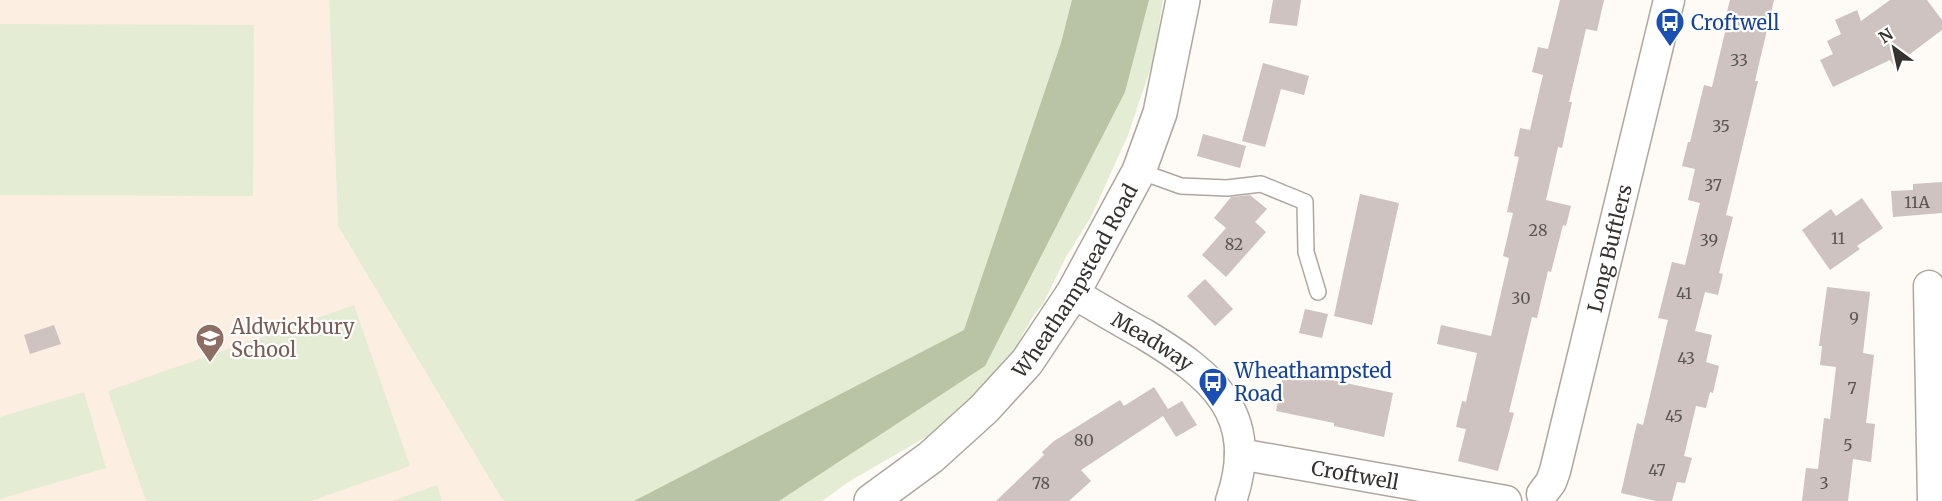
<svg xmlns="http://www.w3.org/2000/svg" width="1942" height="501" viewBox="0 0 1942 501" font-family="Merriweather,serif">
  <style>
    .built { fill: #fceee1 }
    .green { fill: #e4ecd4 }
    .forest { fill: #b9c4a4 }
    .building { fill: #cec3c0 }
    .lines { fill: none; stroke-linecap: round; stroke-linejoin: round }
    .lane-casing { stroke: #aea7a0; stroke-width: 18 }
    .street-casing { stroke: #aea7a0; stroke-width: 33 }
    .secondary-casing { stroke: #aea7a0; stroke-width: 36 }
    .lane { stroke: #fff; stroke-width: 15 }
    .street { stroke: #fff; stroke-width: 30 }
    .secondary { stroke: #fff; stroke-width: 33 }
    .labels { text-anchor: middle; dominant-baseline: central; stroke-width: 4.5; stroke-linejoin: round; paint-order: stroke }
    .number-label { font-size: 16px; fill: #5b5653 }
    .transit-label { font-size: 20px; fill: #164399; stroke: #fff; text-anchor: start }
    .street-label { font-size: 20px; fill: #35322f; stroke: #fff }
    .education-label { font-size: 20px; fill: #785e54; stroke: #fff; text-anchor: start }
  </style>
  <rect width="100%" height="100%" fill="#fefaf5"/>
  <!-- built -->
  <path class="built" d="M0,0H329L338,226L503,501H0Z"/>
  <!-- green -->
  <path class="green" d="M329,0H1163L1154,58L1128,135L1091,217L1066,257L1043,304L1033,316L1013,352L978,393L940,429L850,481L822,501H503L338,226Z
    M0,24L254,25L253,196L0,195Z
    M354,305L410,466L311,501H146L108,391Z
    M84,392L106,468L0,499V417Z
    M437,485L442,501H392Z"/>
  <!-- forest -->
  <path class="forest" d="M1072,0H1149L1125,92L985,366L779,501H634L964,330L1061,43Z"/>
  <!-- building -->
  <path class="building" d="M1273,0H1301L1297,26L1269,23Z
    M1560,0H1604L1597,31L1586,29L1569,102H1572L1562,148L1558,147L1546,200L1571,206L1566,226L1563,225L1551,272L1548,271L1537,318L1532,317L1509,412L1514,413L1498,471L1458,461L1466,429L1456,427L1462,401L1466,402L1477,353L1437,344L1441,325L1491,336L1509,258L1503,256L1513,213L1507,212L1519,157L1514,156L1520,128L1530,130L1543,75L1532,72L1538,47L1548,49Z
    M1730,0H1774L1755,81H1758L1726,215L1733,217L1719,273L1723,274L1718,295L1705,292L1695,331L1712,335L1706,362L1719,366L1713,393L1710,392L1706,408L1696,406L1684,456L1692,458L1685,483L1677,482L1672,501H1656L1621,493L1637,423L1643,425L1668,320L1658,318L1672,262L1685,265L1700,203L1688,200L1695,169L1682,166L1688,142H1690L1704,85L1712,87L1727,24L1724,23Z
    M1890,0H1927L1942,20V30L1894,66L1890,60L1833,87L1820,60L1833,54L1827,41L1841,34L1835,20L1857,10L1861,21Z
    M1263,63L1309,76L1304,95L1281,89L1265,147L1242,141Z
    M1203,134L1246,146L1240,168L1197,156Z
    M1942,182V213L1893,217L1891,191L1913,190V184Z
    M1360,194L1399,203L1372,325L1334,316Z
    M1250,195L1267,209L1255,222L1266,232L1226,277L1202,255L1226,228L1214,218L1231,197Z
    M1862,198L1883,228L1857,246L1860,249L1830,270L1802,230L1831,209L1836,216Z
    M1205,279L1233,309L1215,326L1187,296Z
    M1827,287L1870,292L1863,353L1874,355L1866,423L1875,424L1871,462L1853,459L1848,501H1802L1806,468L1818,469L1824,418L1830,419L1836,367L1820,365L1822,346H1819Z
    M1305,309L1328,314L1322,338L1299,333Z
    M54,325L61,344L30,354L24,335Z
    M1284,370L1393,393L1384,437L1334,426V423L1276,411Z
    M1154,387L1168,409L1182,401L1197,425L1176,437L1163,416L1081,470L1091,481L1069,501H996L1044,455L1042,452L1054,441L1120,400L1124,406Z"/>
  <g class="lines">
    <!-- lane casing -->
    <g class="lane-casing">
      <path id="lane" d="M1139,171L1181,186L1227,188L1261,184L1305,202L1306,252L1318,292"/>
    </g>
    <!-- street casing -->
    <g class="street-casing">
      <g id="street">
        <path d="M1929,286L1933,501"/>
        <path id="s1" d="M1073,293C1097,307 1120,321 1144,334C1212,375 1261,414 1231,501"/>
        <path id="s2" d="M1240,454L1506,501"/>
        <path id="s3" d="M1542,494L1551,482L1555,471L1669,0"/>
      </g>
    </g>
    <!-- secondary casing -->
    <g class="secondary-casing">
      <g id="secondary">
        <path id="s4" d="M871,501L931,457L984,409L1027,362L1073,293L1139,171L1160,113L1183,0"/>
      </g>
    </g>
    <!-- lane -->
    <use href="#lane" class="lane"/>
    <!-- street -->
    <use href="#street" class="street"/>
    <!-- secondary -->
    <use href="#secondary" class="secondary"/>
  </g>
  <!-- icons -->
  <defs>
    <g id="bus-pin" transform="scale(1.5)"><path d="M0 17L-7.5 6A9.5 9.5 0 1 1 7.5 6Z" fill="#1a4fb4" stroke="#fff"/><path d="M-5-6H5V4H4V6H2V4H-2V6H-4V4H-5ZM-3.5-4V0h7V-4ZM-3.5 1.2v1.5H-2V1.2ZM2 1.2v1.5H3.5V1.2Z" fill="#fff"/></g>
    <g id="school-pin" transform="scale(1.5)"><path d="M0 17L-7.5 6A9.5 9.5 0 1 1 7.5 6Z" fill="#8d6e63" stroke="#fff"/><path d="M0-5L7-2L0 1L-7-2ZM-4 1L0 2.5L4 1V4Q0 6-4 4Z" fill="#fff"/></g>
  </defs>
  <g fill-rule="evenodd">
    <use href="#bus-pin" x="1670" y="22"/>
    <use href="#school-pin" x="210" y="338"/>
    <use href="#bus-pin" x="1213" y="382"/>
  </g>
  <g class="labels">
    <!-- number labels -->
    <g class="number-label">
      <text x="1739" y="60">33</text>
      <text x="1721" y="126">35</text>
      <text x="1713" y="185">37</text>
      <text x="1917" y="202">11A</text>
      <text x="1538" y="230">28</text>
      <text x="1838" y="238">11</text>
      <text x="1709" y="240">39</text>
      <text x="1234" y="244">82</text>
      <text x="1684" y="293">41</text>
      <text x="1521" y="298">30</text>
      <text x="1854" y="318">9</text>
      <text x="1686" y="358">43</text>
      <text x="1852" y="388">7</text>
      <text x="1674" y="416">45</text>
      <text x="1084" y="440">80</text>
      <text x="1848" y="445">5</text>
      <text x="1657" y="470">47</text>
      <text x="1041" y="483">78</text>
      <text x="1824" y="483">3</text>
    </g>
    <!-- transit labels -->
    <g class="transit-label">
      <text x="1691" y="22">Croftwell</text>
      <text x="1234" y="370">Wheathampsted<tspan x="1234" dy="23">Road</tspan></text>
    </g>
    <!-- street labels -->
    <g class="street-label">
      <text stroke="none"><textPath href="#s3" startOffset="256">Long Buftlers</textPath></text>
      <text stroke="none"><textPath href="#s4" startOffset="304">Wheathampstead Road</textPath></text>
      <text stroke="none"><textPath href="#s1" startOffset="93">Meadway</textPath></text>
      <text stroke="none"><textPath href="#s2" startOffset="117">Croftwell</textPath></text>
    </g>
    <!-- education labels -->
    <g class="education-label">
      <text x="231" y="326">Aldwickbury<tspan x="231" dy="23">School</tspan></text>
    </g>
  </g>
  <!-- north arrow -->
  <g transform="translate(1894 48) rotate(327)" stroke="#ffffff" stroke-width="4.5" paint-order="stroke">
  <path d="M0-4.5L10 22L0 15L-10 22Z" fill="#35322f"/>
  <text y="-9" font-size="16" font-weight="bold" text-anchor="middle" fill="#35322f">N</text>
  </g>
</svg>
